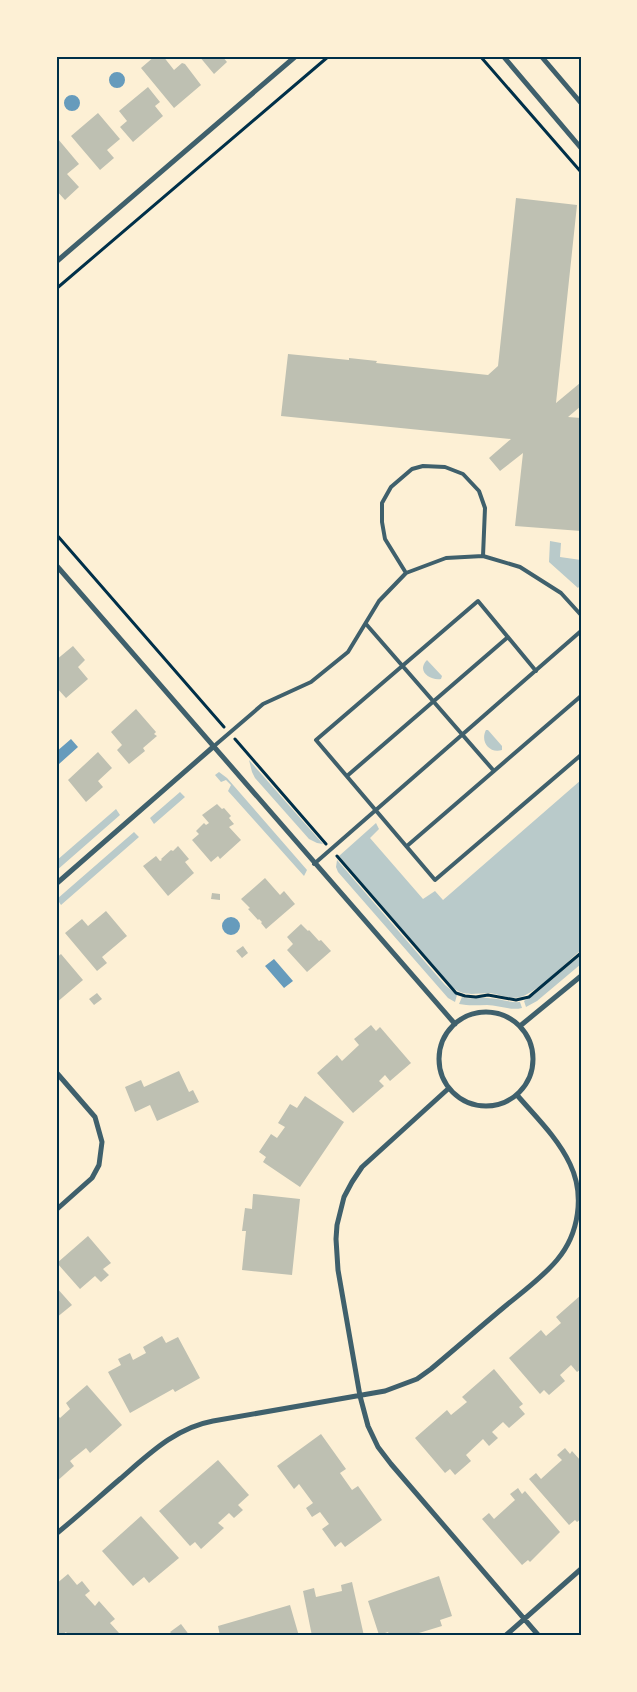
<svg xmlns="http://www.w3.org/2000/svg" width="637" height="1692" viewBox="0 0 637 1692" font-family="'DM Sans',sans-serif">
  <style>
    .green { fill: #b9caca }
    .water { fill: #669bbc }
    .building { fill: #bec0b2 }
    .lines { fill: none; stroke-linecap: round; stroke-linejoin: round }
    .path { stroke: #003049; stroke-width: 3 }
    .service { stroke: #3f606c; stroke-width: 4 }
    .minor { stroke: #3f606c; stroke-width: 5 }
    .neatline { fill: none; stroke: #003049; stroke-width: 2 }
  </style>
  <rect width="100%" height="100%" fill="#fdf0d5"/>
  <!-- green -->
  <path class="green" d="M550,541L561,543L560,557L581,560V584L578,588L549,562Z
    M427,660L442,676L441,679C430,681 416,671 427,660Z
    M486,730H488L502,746V750C489,754 480,741 486,730Z
    M249,760L323,844L317,843L309,839L255,778L252,772Z
    M219,772L227,778L307,870L304,876L228,791L231,785L226,780L221,782L215,775Z
    M581,780V950C568,961 534,995 520,997C509,1000 500,994 490,993C475,993 466,997 453,988L339,856L376,823L379,829L370,838L423,899L435,891L443,900Z
    M180,792L185,797L154,824L150,818Z
    M116,809L120,815L56,871V861Z
    M134,832L139,837L61,905L57,899Z
    M337,860L445,985L457,995L455,1002L448,998L338,872L336,867Z
    M581,955V964L537,1001L526,1007L524,1001L534,995Z
    M462,997C470,1000 478,997 487,998C498,998 509,1003 520,1002L522,1008C510,1011 499,1005 487,1005C477,1005 469,1006 459,1004Z"/>
  <!-- water -->
  <path class="water" d="M109 80a8 8 0 1 1 16 0a8 8 0 1 1-16 0Z
    M64 103a8 8 0 1 1 16 0a8 8 0 1 1-16 0Z
    M71,739L78,747L59,764L56,761V752Z
    M222 926a9 9 0 1 1 18 0a9 9 0 1 1-18 0Z
    M274,959L293,981L284,988L265,966Z"/>
  <!-- building -->
  <path class="building" d="M155,56H163L174,70L182,63L185,64L201,85L174,108L141,68Z
    M199,56H222L227,62L214,74Z
    M148,87L160,102L155,106L163,116L133,142L120,127L127,121L119,111Z
    M98,113L120,139L107,150L114,158L100,170L71,136Z
    M58,139L79,164L67,174L79,187L65,200L56,190V141Z
    M516,198L577,205L556,403L580,383L581,385V406L568,417L581,418V531L515,526L523,453L500,471L489,458L511,439L281,416L288,354L349,360V358L377,361L376,363L488,375L498,366Z
    M73,646L85,660L78,667L88,679L66,698L56,687V660Z
    M136,709L156,732L154,734L157,736L143,748L145,751L129,764L117,750L122,745L111,732Z
    M98,752L112,768L98,781L103,787L86,802L68,780Z
    M217,804L222,809L224,808L231,816L229,818L234,824L229,827L241,840L220,859L218,856L211,862L192,840L199,834L196,831L204,823L206,825L209,823L202,815Z
    M178,846L189,859L185,862L194,873L168,896L143,866L156,856L160,861L162,860L161,859L171,850L173,851Z
    M265,878L280,895L284,891L295,904L266,929L261,923L262,922L259,919L258,920L248,909L250,908L241,899Z
    M212,893L220,894V900L211,899Z
    M106,911L127,936L102,957L107,963L97,971L65,933L82,919L88,926Z
    M301,924L308,931L309,930L319,941L321,940L331,951L307,972L287,950L293,944L287,937Z
    M243,946L248,953L242,958L236,951Z
    M61,954L83,980L56,1003V958Z
    M97,993L102,999L94,1005L89,999Z
    M371,1025L376,1031L380,1027L411,1063L390,1081L385,1075L379,1081L384,1086L353,1113L317,1073L337,1055L342,1061L359,1045L354,1039Z
    M179,1071L189,1092L193,1090L199,1102L157,1121L150,1105L135,1112L125,1087L141,1080L144,1087Z
    M305,1096L344,1122L300,1187L263,1162L266,1157L259,1152L271,1134L277,1138L285,1127L278,1123L290,1104L297,1108Z
    M253,1194L300,1199L292,1275L242,1270L246,1231H242L245,1208L252,1209Z
    M88,1236L111,1263L103,1269L109,1275L101,1282L95,1276L80,1289L57,1263Z
    M56,1287L72,1305L56,1318Z
    M581,1295V1369L577,1372L571,1365L560,1375L565,1381L549,1395L544,1390L540,1394L509,1358L541,1330L546,1336L561,1323L556,1317Z
    M162,1336L166,1343L178,1337L200,1378L175,1392L173,1389L130,1413L108,1372L121,1365L118,1359L130,1353L133,1360L146,1353L143,1347Z
    M494,1369L523,1404L519,1407L525,1414L509,1428L503,1422L492,1432L498,1438L489,1446L483,1439L466,1455L471,1461L455,1475L450,1469L445,1473L415,1438L447,1410L451,1415L467,1402L462,1397Z
    M87,1385L122,1425L90,1453L86,1448L70,1461L74,1466L56,1482V1413L60,1418L70,1409L66,1403Z
    M321,1434L346,1469L340,1473L352,1490L358,1486L382,1520L345,1547L341,1542L335,1547L322,1529L329,1524L320,1512L312,1517L306,1508L313,1503L299,1484L294,1489L277,1466Z
    M565,1448L570,1454L572,1451L581,1461V1519L577,1522L575,1520L569,1525L529,1479L536,1473L541,1479L553,1468L562,1460L557,1455Z
    M218,1460L249,1495L238,1505L243,1510L234,1518L229,1513L218,1523L224,1528L201,1549L195,1542L190,1546L159,1511Z
    M518,1488L522,1494L525,1491L560,1532L530,1562L528,1560L522,1565L482,1519L489,1513L494,1519L515,1500L510,1494Z
    M141,1516L179,1558L149,1583L144,1577L133,1586L102,1551Z
    M68,1574L77,1585L82,1581L90,1591L85,1595L95,1606L99,1601L115,1619L110,1623L119,1633L116,1636H69L66,1632L60,1636L56,1632V1584Z
    M439,1576L452,1616L440,1620L442,1626L409,1636H390L388,1632L379,1635L368,1601Z
    M352,1582L364,1636H312L303,1591L314,1588L316,1597L342,1591L341,1585Z
    M290,1605L299,1636H220L218,1626Z
    M181,1624L190,1636H174L170,1632Z"/>
  <g class="lines">
    <!-- path -->
    <path class="path" d="M480,56L581,172
      M56,289L329,56
      M56,534L224,727
      M235,739L326,844
      M337,856L456,993L465,996L476,997L488,995L516,1000L529,997L581,953"/>
    <!-- service -->
    <path class="service" d="M406,573L385,539L382,522V503L391,487L412,469L423,466L445,467L463,474L479,491L485,508L483,556
      M366,624L494,771
      M536,671L478,601L316,740L435,880L581,755
      M213,747L263,704L311,682L348,652L379,601L406,573L446,558L483,556L520,567L561,593L581,615
      M347,776L508,637
      M407,846L581,696
      M314,864L581,631"/>
    <!-- minor -->
    <path class="minor" d="M503,56L581,148
      M541,56L581,103
      M56,262L296,56
      M56,565L455,1024
      M56,884L213,747
      M439 1059a47 47 0 1 1 94 0a47 47 0 1 1-94 0Z
      M520,1026L581,976
      M56,1072L95,1117L102,1142L99,1165L92,1178L56,1210
      M449,1088L362,1167L352,1182L344,1197L337,1225L336,1239L338,1270L360,1396L368,1426L378,1447L391,1464L539,1636
      M56,1534C78,1516 99,1497 120,1479C149,1454 175,1428 213,1421L385,1391L417,1379L431,1369C455,1349 479,1328 503,1308C521,1293 542,1278 557,1260C579,1234 585,1195 570,1164C558,1138 535,1116 517,1095
      M505,1636L581,1569"/>
  </g>
  <!-- border -->
  <rect width="637" height="1692" fill="none" stroke="#fdf0d5" stroke-width="115"/>
  <rect x="58" y="58" width="522" height="1576" class="neatline"/>
</svg>
